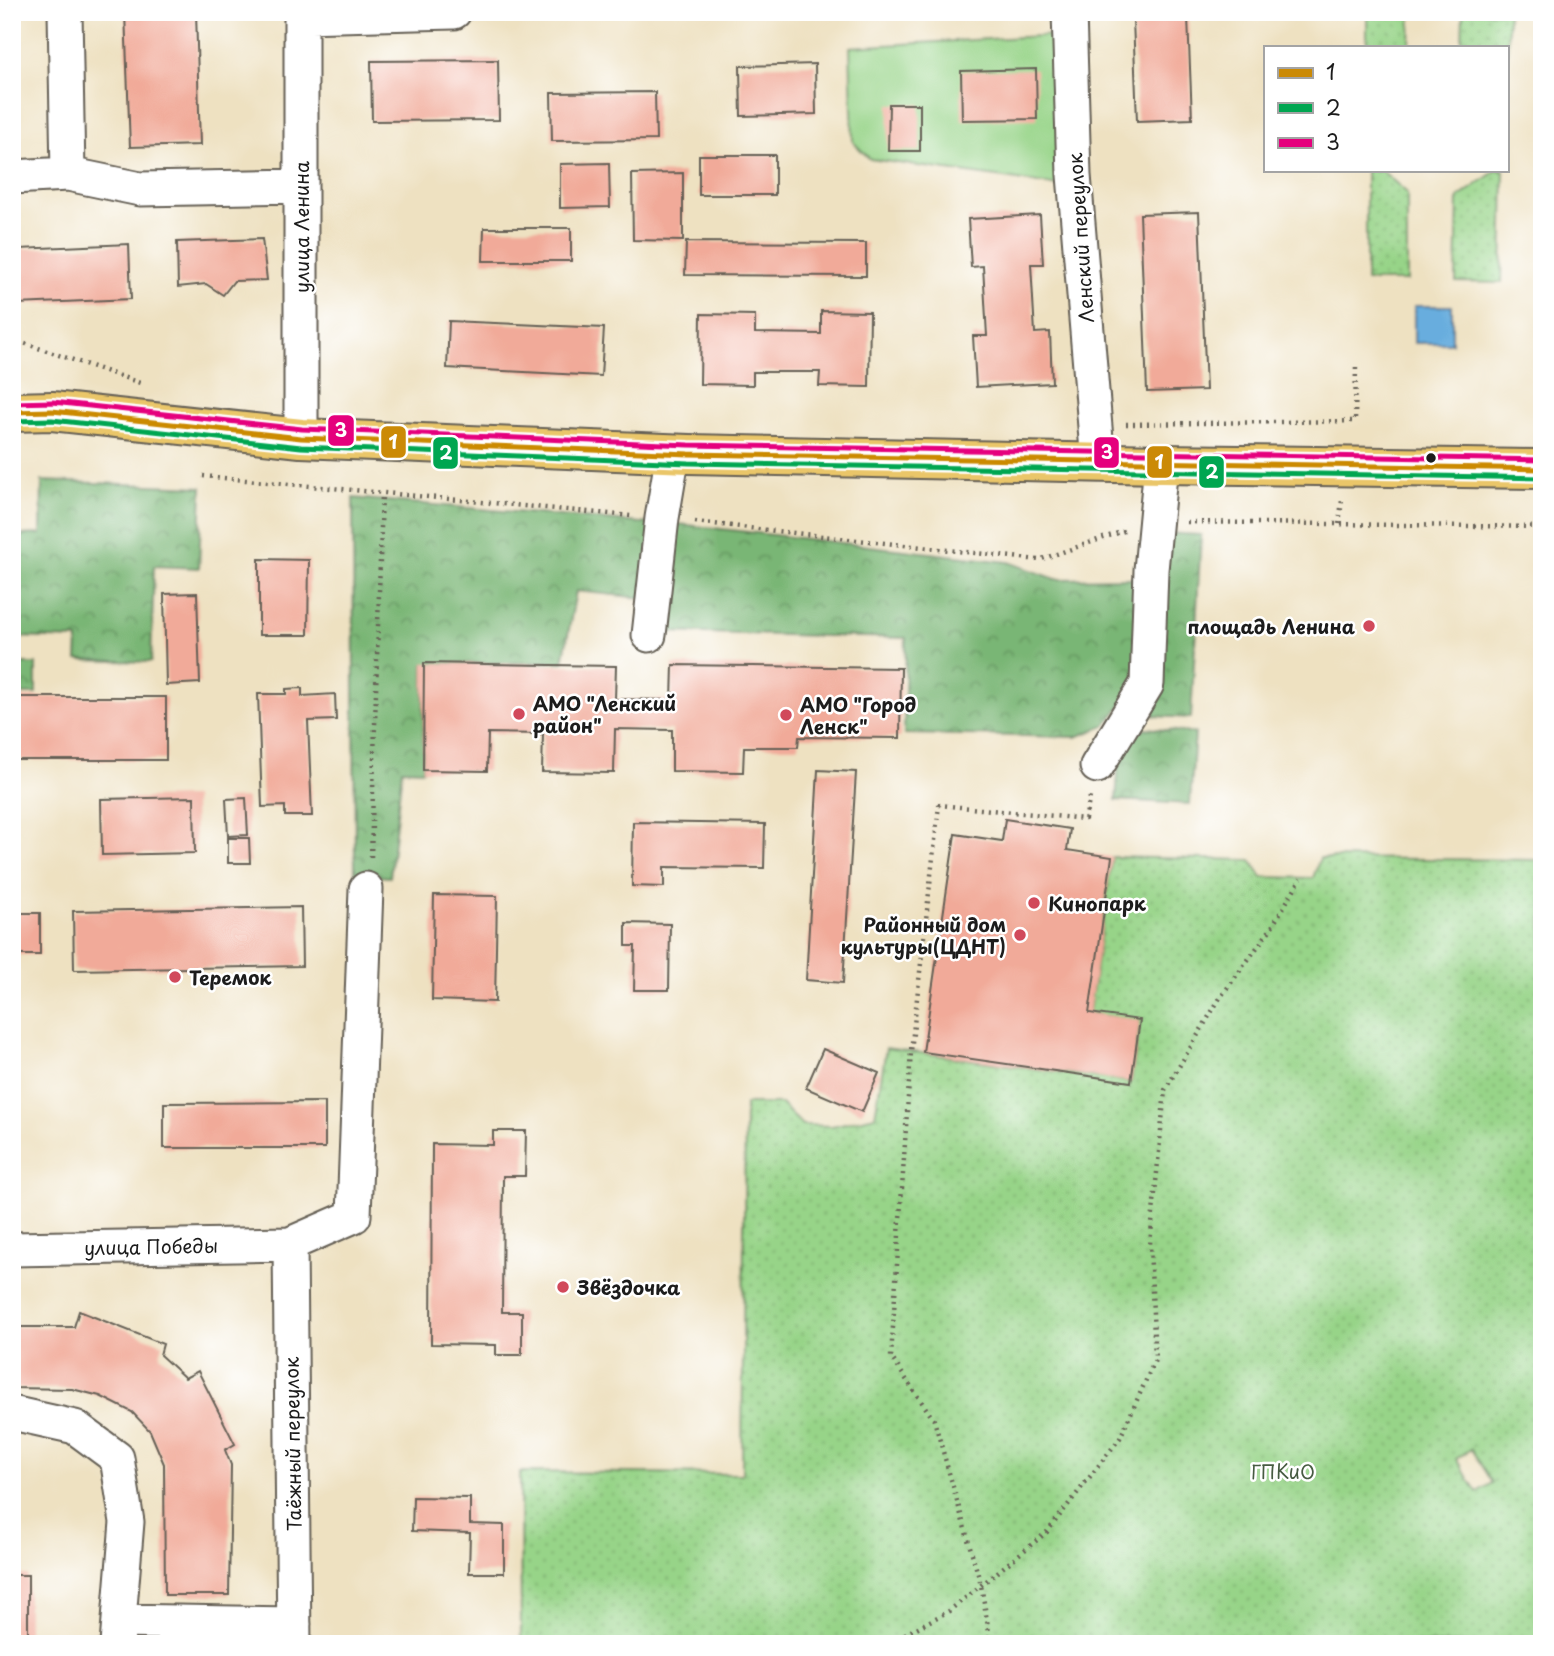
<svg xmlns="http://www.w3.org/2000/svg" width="1554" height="1656" viewBox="0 0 1554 1656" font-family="'Playpen Sans',sans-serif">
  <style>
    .grass { fill: url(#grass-dots); stroke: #5a7852; stroke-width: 2; fill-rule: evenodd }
    .forest { fill: url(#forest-crowns); stroke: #4a6948; stroke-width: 2 }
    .garden { fill: #97d488; stroke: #5a7852; stroke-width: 2 }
    .water { fill: #68adde; stroke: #42647d; stroke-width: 2 }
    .building { fill: #f1aa99 }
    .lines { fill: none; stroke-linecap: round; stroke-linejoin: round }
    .minor-casing { stroke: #666156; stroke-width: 37 }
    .major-casing { stroke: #666156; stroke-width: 42 }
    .path { stroke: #666156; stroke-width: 4.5; stroke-dasharray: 2 5; stroke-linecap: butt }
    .minor { stroke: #fff; stroke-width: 33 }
    .major { stroke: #eac669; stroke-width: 38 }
    .bus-1-casing { stroke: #fff; stroke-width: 10 }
    .bus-2-casing { stroke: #fff; stroke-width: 10 }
    .bus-3-casing { stroke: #fff; stroke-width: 10 }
    .bus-1 { stroke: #cb8a06; stroke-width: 5 }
    .bus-2 { stroke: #00a651; stroke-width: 5 }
    .bus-3 { stroke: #e5007d; stroke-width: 5 }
    .bus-dot { fill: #1c1c1c; stroke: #fff; stroke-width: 2.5 }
    .poi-dot { fill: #d1495b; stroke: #fff; stroke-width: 2.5 }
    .labels { text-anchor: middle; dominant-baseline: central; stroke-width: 5; stroke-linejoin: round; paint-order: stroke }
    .street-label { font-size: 19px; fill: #1c1c1c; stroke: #fff }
    .poi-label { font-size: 19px; font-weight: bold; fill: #1c1c1c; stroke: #fff; text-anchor: start }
    .park-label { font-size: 19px; fill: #475c42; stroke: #fff }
    .line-badge { stroke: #fff; stroke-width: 2.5 }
    .badge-label { font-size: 19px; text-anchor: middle; font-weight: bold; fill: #fff }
  </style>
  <defs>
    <pattern id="grass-dots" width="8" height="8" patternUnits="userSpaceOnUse" patternTransform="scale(1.75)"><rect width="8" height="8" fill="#97d488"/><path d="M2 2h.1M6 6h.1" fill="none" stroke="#82b575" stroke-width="1.8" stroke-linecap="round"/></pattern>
    <pattern id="forest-crowns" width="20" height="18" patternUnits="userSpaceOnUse" patternTransform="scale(1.75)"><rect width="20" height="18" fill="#79b674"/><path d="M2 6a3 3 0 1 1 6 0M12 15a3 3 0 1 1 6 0" fill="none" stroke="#62935e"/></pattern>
  </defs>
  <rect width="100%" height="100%" fill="#fff"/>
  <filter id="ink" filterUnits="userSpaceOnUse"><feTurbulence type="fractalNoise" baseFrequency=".0143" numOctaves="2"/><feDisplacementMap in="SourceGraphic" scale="14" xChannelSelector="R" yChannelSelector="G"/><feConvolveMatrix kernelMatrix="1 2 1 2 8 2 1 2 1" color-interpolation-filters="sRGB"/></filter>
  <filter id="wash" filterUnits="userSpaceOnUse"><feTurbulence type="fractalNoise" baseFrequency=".00686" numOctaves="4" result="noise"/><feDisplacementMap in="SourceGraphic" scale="28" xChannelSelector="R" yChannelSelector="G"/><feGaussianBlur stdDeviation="1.57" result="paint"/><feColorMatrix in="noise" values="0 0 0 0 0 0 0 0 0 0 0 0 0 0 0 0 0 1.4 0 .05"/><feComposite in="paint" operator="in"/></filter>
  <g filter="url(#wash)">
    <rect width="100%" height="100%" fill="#eee1c1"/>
    <!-- grass -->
    <path class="grass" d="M1367,12H1411L1410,47H1367Z
      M1463,12H1508L1507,63V47H1462Z
      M1366,170H1381L1407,193V281H1366Z
      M1497,170H1504L1502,283L1456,282L1458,198Z
      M1112,857L1251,860L1262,877L1313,878L1320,858L1542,860V1060L1534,1077L1542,1096V1644H521L520,1472L742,1474L745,1104H781L802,1125L832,1126L875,1116L886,1048L1131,1082L1140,1021L1089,1013ZM1471,1449L1492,1483L1477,1492L1456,1459Z"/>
    <!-- forest -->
    <path class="forest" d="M42,481L202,487L199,568L154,566L151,662L77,660L78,639L17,637L21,535L41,534Z
      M353,498L652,524L642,598L576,591L563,662L424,664L423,770L402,769L390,877L355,875Z
      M678,524L1008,562L1056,579L1142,578V679L1105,726L1076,737L904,734L906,638L663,632Z
      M1164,533L1201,535L1191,718L1154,716Z
      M12,664H36V694H12Z
      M1146,728L1195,733L1190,804L1116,800L1120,744Z"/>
    <!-- garden -->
    <path class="garden" d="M1057,35L1066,187L870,159L853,142L850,47Z"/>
    <!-- water -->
    <path class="water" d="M1414,306H1452V343H1414Z"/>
    <g id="blocks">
      <!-- building -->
      <path class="building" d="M125,12H196L200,145L130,147Z
        M1188,17L1192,119L1137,121L1133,19Z
        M498,60L499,120L372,121L371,61Z
        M815,64L816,114L741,116L740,66Z
        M1036,69L1037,119L962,120L961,71Z
        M655,92L656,140L552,141L551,93Z
        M889,104H920V151H888Z
        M699,155H775V195H699Z
        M609,163L610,207L560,208V164Z
        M683,173V241L633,240L632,174Z
        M1199,212L1206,390L1147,392L1140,214Z
        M1040,215L1043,264H1031L1035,333L1050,332L1052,383L976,387L973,336H987L983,266L971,267L968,219Z
        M12,228H18L19,249L129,244L131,299L17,304V291H12Z
        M484,228H571V261H483Z
        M262,239L267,280L234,281L223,295L206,284L178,287L177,242Z
        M686,242L866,243V276L685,275Z
        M821,311L870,312L869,387L819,386L820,372H753V385L700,384L701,314L755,315V333L821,334Z
        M449,321L604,328L601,376L447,368Z
        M259,559L309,560L308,635H259Z
        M197,593L200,683L166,685L164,594Z
        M424,663L616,666L615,699L672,700L673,665L901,668L900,738L799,737L798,747H744L743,772L672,771V730L615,729L614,773L542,772L543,734L488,733L487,771L423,770Z
        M302,688V696L335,694L336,720L308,721L312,816H285V806L262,807L258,694H286V689Z
        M12,697H166V760H12Z
        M818,770L856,772L843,983L806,980Z
        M194,797L195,853L102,855L101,799Z
        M246,798L248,835L228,836L226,799Z
        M1005,819L1070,829L1067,850L1112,857L1089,1013L1140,1020L1131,1082L923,1052L955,834L1002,841Z
        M633,822L765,824L764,868L664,867V887L632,886Z
        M228,838H249L250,863H228Z
        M434,895L497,896L495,1002L432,1000Z
        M301,907L302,966L74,970L73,911Z
        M12,913H40V955H12Z
        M626,923L670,924L669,990H634L635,946H626Z
        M823,1049L879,1073L862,1112L806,1088Z
        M325,1102V1148H164V1103Z
        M493,1131H526L525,1176H503L502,1312H522V1355H496V1345L431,1344L432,1144L493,1145Z
        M79,1311L163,1344L160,1355L185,1378L198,1371L235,1444L225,1450L231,1465L229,1595H165L164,1464L150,1431L132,1412L100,1396L72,1389L12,1388V1327H74Z
        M413,1497L470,1498V1524L504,1525V1573H469L470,1533L412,1531Z
        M12,1575H28V1644H12Z"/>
    </g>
  </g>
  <g filter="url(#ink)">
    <use href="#blocks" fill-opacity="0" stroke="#666156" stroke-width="2"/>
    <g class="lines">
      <!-- minor casing -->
      <g class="minor-casing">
        <path id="minor" d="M65,12L68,174
          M1069,12L1074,175L1098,463
          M12,177L68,174L140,189L300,186
          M301,438V16L454,12
          M649,635L662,518L673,453
          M1097,766L1147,684L1151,570L1161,464
          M290,1244L294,1644
          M12,1249L290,1244L354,1216L366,889
          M12,1413L75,1427L117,1458L127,1522L117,1644
          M120,1621L294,1624"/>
      </g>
      <!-- major casing -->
      <g class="major-casing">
        <path id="major" d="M12,412L52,411L301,438L689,454L1161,464L1542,469"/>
      </g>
      <!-- path -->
      <path class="path" d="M12,339L140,383
        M1126,424L1355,421L1356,366
        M203,476L631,516
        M695,522L1039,560L1124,531
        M1187,522L1542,527
        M1339,524L1342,500
        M371,857L382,494
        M886,1644L949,1611L1047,1532L1120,1438L1155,1360L1150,1244L1165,1090L1220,998L1270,930L1301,878
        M991,1644L981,1585L934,1420L891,1357L911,1051L939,805L1085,819L1090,797"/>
      <!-- minor -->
      <use href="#minor" class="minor"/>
      <!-- major -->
      <use href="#major" class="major"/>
      <!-- bus-1 casing -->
      <g class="bus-1-casing">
        <path id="bus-1" d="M12,412L52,411L301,438L689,454L1542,469"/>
      </g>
      <!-- bus-2 casing -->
      <g class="bus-2-casing">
        <path id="bus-2" d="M12,421L52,420L301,447L689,463L1542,478"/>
      </g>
      <!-- bus-3 casing -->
      <g class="bus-3-casing">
        <path id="bus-3" d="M12,403L53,402L302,429L689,445L1542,460"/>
      </g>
      <!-- bus-1 -->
      <use href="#bus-1" class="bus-1"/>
      <!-- bus-2 -->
      <use href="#bus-2" class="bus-2"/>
      <!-- bus-3 -->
      <use href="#bus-3" class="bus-3"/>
    </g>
  </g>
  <!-- markers -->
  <circle class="bus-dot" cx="1431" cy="458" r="6"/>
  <g class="poi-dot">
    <circle cx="1369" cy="626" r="7"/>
    <circle cx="519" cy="714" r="7"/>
    <circle cx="786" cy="715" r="7"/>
    <circle cx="1034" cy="903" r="7"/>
    <circle cx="1020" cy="935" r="7"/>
    <circle cx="175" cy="977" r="7"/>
    <circle cx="563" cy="1287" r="7"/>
  </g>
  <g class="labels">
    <!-- street labels -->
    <g class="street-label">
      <text transform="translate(301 227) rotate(-90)">улица Ленина</text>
      <text transform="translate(1080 238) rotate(-94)">Ленский переулок</text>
      <text transform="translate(151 1246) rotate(-1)">улица Победы</text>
      <text transform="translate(292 1444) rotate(-91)">Таёжный переулок</text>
    </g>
    <!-- poi labels -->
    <g class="poi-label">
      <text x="1355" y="626" text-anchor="end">площадь Ленина</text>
      <text x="533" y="703">АМО "Ленский<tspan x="533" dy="22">район"</tspan></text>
      <text x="800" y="704">АМО "Город<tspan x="800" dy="22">Ленск"</tspan></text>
      <text x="1048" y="903">Кинопарк</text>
      <text x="1006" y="924" text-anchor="end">Районный дом<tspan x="1006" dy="22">культуры(ЦДНТ)</tspan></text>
      <text x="189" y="977">Теремок</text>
      <text x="577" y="1287">Звёздочка</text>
    </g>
    <!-- park labels -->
    <g class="park-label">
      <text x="1283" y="1471">ГПКиО</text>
    </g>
  </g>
  <g class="line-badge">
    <rect x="327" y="414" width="28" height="33" rx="7" fill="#e5007d"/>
    <rect x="380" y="425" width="27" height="34" rx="7" fill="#cb8a06"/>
    <rect x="1093" y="436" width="27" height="33" rx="7" fill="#e5007d"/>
    <rect x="432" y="436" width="27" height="34" rx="7" fill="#00a651"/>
    <rect x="1146" y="445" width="27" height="34" rx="7" fill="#cb8a06"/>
    <rect x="1198" y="455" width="27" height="34" rx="7" fill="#00a651"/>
  </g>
  <g class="badge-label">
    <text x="341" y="437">3</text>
    <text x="393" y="449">1</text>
    <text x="1107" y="459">3</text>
    <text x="446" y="460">2</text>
    <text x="1159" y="469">1</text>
    <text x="1212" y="479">2</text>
  </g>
  <!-- margin -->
  <rect width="1554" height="1656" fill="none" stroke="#fff" stroke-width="42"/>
  <!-- legend -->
  <rect x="1264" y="46" width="245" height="126" fill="#ffffff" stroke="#a4a4a4" stroke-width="2"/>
  <rect x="1278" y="68" width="35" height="10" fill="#cb8a06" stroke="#a4a4a4" stroke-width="2"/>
  <text x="1326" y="80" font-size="21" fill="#1c1c1c">1</text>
  <rect x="1278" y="103" width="35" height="10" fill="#00a651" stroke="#a4a4a4" stroke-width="2"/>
  <text x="1326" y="116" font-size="21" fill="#1c1c1c">2</text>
  <rect x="1278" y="138" width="35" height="10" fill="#e5007d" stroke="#a4a4a4" stroke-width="2"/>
  <text x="1326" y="150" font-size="21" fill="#1c1c1c">3</text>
</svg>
